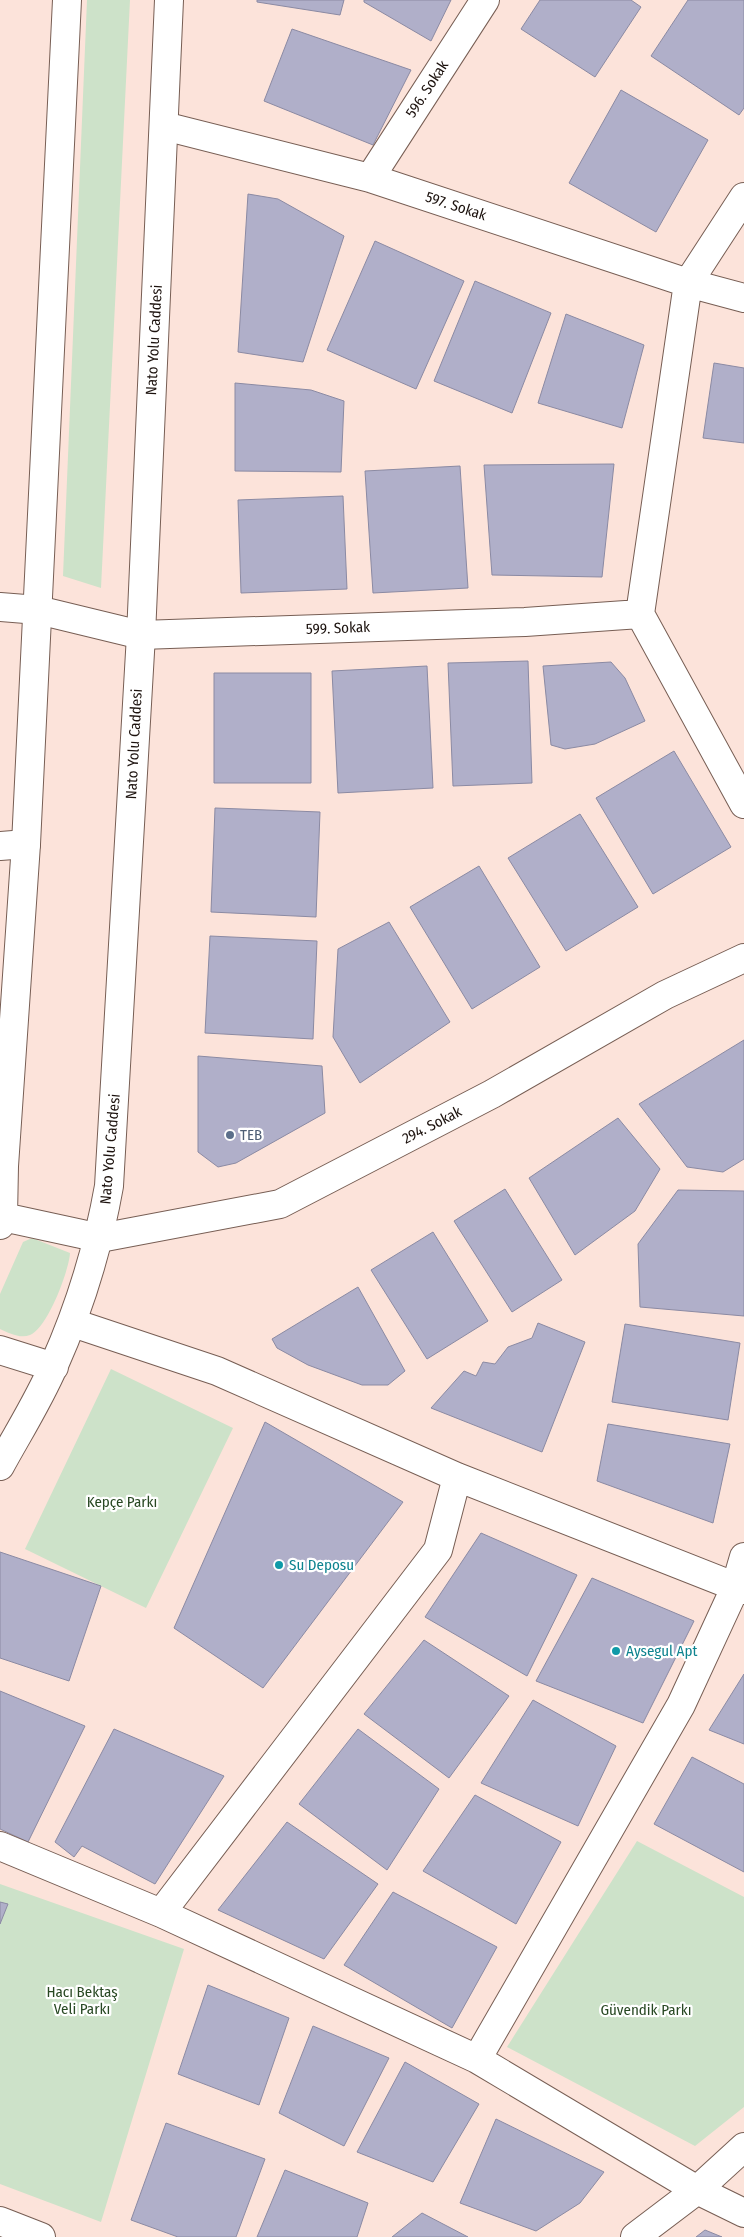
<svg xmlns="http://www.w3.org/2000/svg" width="744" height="2237" viewBox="0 0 744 2237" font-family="'Fira Sans Condensed',sans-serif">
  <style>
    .green { fill: #cde2c9 }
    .building { fill: #b0afc9; stroke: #8b8aa3 }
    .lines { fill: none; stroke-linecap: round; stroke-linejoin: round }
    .minor-casing { stroke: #775e54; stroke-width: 30 }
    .major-casing { stroke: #775e54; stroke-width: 30 }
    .minor { stroke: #fff; stroke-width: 28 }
    .major { stroke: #fff; stroke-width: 28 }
    .service-dot { fill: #5c6f8a; stroke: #fff; stroke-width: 2 }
    .culture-dot { fill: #0f9aa8; stroke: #fff; stroke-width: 2 }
    .labels { text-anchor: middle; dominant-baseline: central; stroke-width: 4.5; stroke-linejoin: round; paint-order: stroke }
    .street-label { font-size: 15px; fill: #1c120e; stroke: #fff }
    .service-label { font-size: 15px; fill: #4e5e75; stroke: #fff; text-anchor: start }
    .park-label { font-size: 15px; fill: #284823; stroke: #fff }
    .culture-label { font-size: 15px; fill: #0d838f; stroke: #fff; text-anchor: start }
  </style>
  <rect width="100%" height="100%" fill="#fce3da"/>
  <!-- green -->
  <path class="green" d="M87,0H130L101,588L63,576Z
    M32,1238L70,1253C69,1271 47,1329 30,1335C20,1339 9,1333 0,1329V1294L23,1242Z
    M111,1369L233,1428L146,1608L25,1549Z
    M637,1841L744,1897V2107L695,2146L507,2047Z
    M0,1884L184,1949L101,2222L0,2184Z"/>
  <!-- building -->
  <path class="building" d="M257,0H344L340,15L257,2Z
    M364,0H451L431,41L364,2Z
    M540,0H631L641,7L595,77L521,29Z
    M688,0H744V108L739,115L651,56Z
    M292,29L411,70L373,145L264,101Z
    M621,90L708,140L656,232L569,183Z
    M248,194L278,199L344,236L303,362L238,352Z
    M375,241L464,281L416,389L327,350Z
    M475,281L551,313L512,413L434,381Z
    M566,314L644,345L622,428L538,403Z
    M714,363L744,368V443L703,438Z
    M235,383L311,390L344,401L341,472L235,471Z
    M614,464L602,577L492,575L484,465Z
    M460,466L468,588L373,593L365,471Z
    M343,496L347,589L241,593L238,500Z
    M528,661L532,783L453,786L448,663Z
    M611,662L625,678L645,721L595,744L565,749L551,745L543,666Z
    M427,666L433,788L338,793L332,671Z
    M214,673H311V783H214Z
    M674,751L731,847L653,894L596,798Z
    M215,808L320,812L316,917L211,912Z
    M580,814L638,907L566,951L508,858Z
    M479,866L540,967L472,1009L410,907Z
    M389,922L450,1022L360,1083L333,1037L338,949Z
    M210,936L317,941L313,1039L205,1033Z
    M744,1040V1159L723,1172L687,1167L639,1104Z
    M198,1056L322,1066L325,1113L236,1163L218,1167L198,1152Z
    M618,1118L660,1169L635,1211L575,1255L529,1178Z
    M505,1189L562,1280L512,1312L454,1221Z
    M678,1190L744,1191V1316L640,1307L638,1244Z
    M433,1232L488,1321L427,1359L371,1270Z
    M358,1287L405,1371L388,1385H362L308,1365L277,1348L272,1339Z
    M538,1323L585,1342L542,1452L431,1408L464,1371L476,1376L483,1362L495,1364L508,1347L532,1338Z
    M625,1324L740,1343L728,1420L612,1402Z
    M265,1422L403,1502L263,1688L174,1628Z
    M608,1424L730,1444L713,1523L597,1481Z
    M481,1533L577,1575L527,1676L425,1617Z
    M0,1552L101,1586L69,1681L0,1658Z
    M592,1578L694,1621L643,1723L536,1681Z
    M424,1640L509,1696L449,1778L364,1714Z
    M744,1674V1744L709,1730Z
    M0,1691L85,1726L28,1842L0,1829Z
    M533,1700L616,1746L578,1826L481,1783Z
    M114,1729L224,1776L155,1884L82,1846L74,1857L55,1842Z
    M358,1729L439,1789L387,1870L299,1804Z
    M692,1757L744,1784V1872L654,1824Z
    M475,1795L561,1842L516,1924L423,1871Z
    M287,1822L378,1884L324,1959L218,1910Z
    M393,1892L497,1947L452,2028L344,1965Z
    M0,1902L8,1904L0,1924Z
    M208,1985L289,2018L259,2105L178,2074Z
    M313,2026L389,2058L344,2146L279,2113Z
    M405,2062L479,2104L433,2182L357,2152Z
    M496,2119L604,2172L580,2203L536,2231L460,2203Z
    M166,2123L265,2159L236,2237H178L131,2220Z
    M285,2170L368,2203L357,2237H257Z
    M422,2213L468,2237H392Z
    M705,2230L722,2237H696Z"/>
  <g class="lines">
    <!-- minor casing -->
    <g class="minor-casing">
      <path id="minor" d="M164,126L370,178L688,283L744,298
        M370,178L485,0
        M744,197L688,283L640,614L744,804
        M0,607L38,610L141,635L525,622L640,614
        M0,846L26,844
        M100,1238L280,1204L492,1094L665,995L744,958
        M73,1323L217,1371L457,1477L744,1590
        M0,1846L161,1913L477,2059L697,2190L744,2213
        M161,1913L438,1550L457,1477
        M477,2059L681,1705L735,1588L744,1557
        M0,2221L41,2237
        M635,2237L697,2190L744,2147"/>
    </g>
    <!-- major casing -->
    <g class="major-casing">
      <path id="major" d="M3,1217L100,1238
        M0,1225L3,1217L4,1166L26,844L67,0
        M0,1350L54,1367
        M0,1466C18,1433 39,1400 54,1365C80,1307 98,1248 109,1186L141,635L169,0"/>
    </g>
    <!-- minor -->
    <use href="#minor" class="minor"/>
    <!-- major -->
    <use href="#major" class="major"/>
  </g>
  <!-- markers -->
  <circle class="service-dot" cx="230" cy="1135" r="5"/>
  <g class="culture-dot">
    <circle cx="279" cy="1565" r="5"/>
    <circle cx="616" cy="1651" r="5"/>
  </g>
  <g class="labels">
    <!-- street labels -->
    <g class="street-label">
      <text transform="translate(427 89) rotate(-57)">596. Sokak</text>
      <text transform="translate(456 206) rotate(18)">597. Sokak</text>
      <text transform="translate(154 340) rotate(-87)">Nato Yolu Caddesi</text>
      <text transform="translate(338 628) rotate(-2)">599. Sokak</text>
      <text transform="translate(134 744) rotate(-87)">Nato Yolu Caddesi</text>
      <text transform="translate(432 1125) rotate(-27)">294. Sokak</text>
      <text transform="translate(110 1149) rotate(-85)">Nato Yolu Caddesi</text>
    </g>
    <!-- service labels -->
    <g class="service-label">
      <text x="240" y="1135">TEB</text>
    </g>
    <!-- park labels -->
    <g class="park-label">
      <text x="122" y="1502">Kepçe Parkı</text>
      <text x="82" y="1992">Hacı Bektaş<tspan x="82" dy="17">Veli Parkı</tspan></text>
      <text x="646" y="2010">Güvendik Parkı</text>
    </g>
    <!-- culture labels -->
    <g class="culture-label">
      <text x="289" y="1565">Su Deposu</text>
      <text x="626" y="1651">Aysegul Apt</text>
    </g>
  </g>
</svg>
